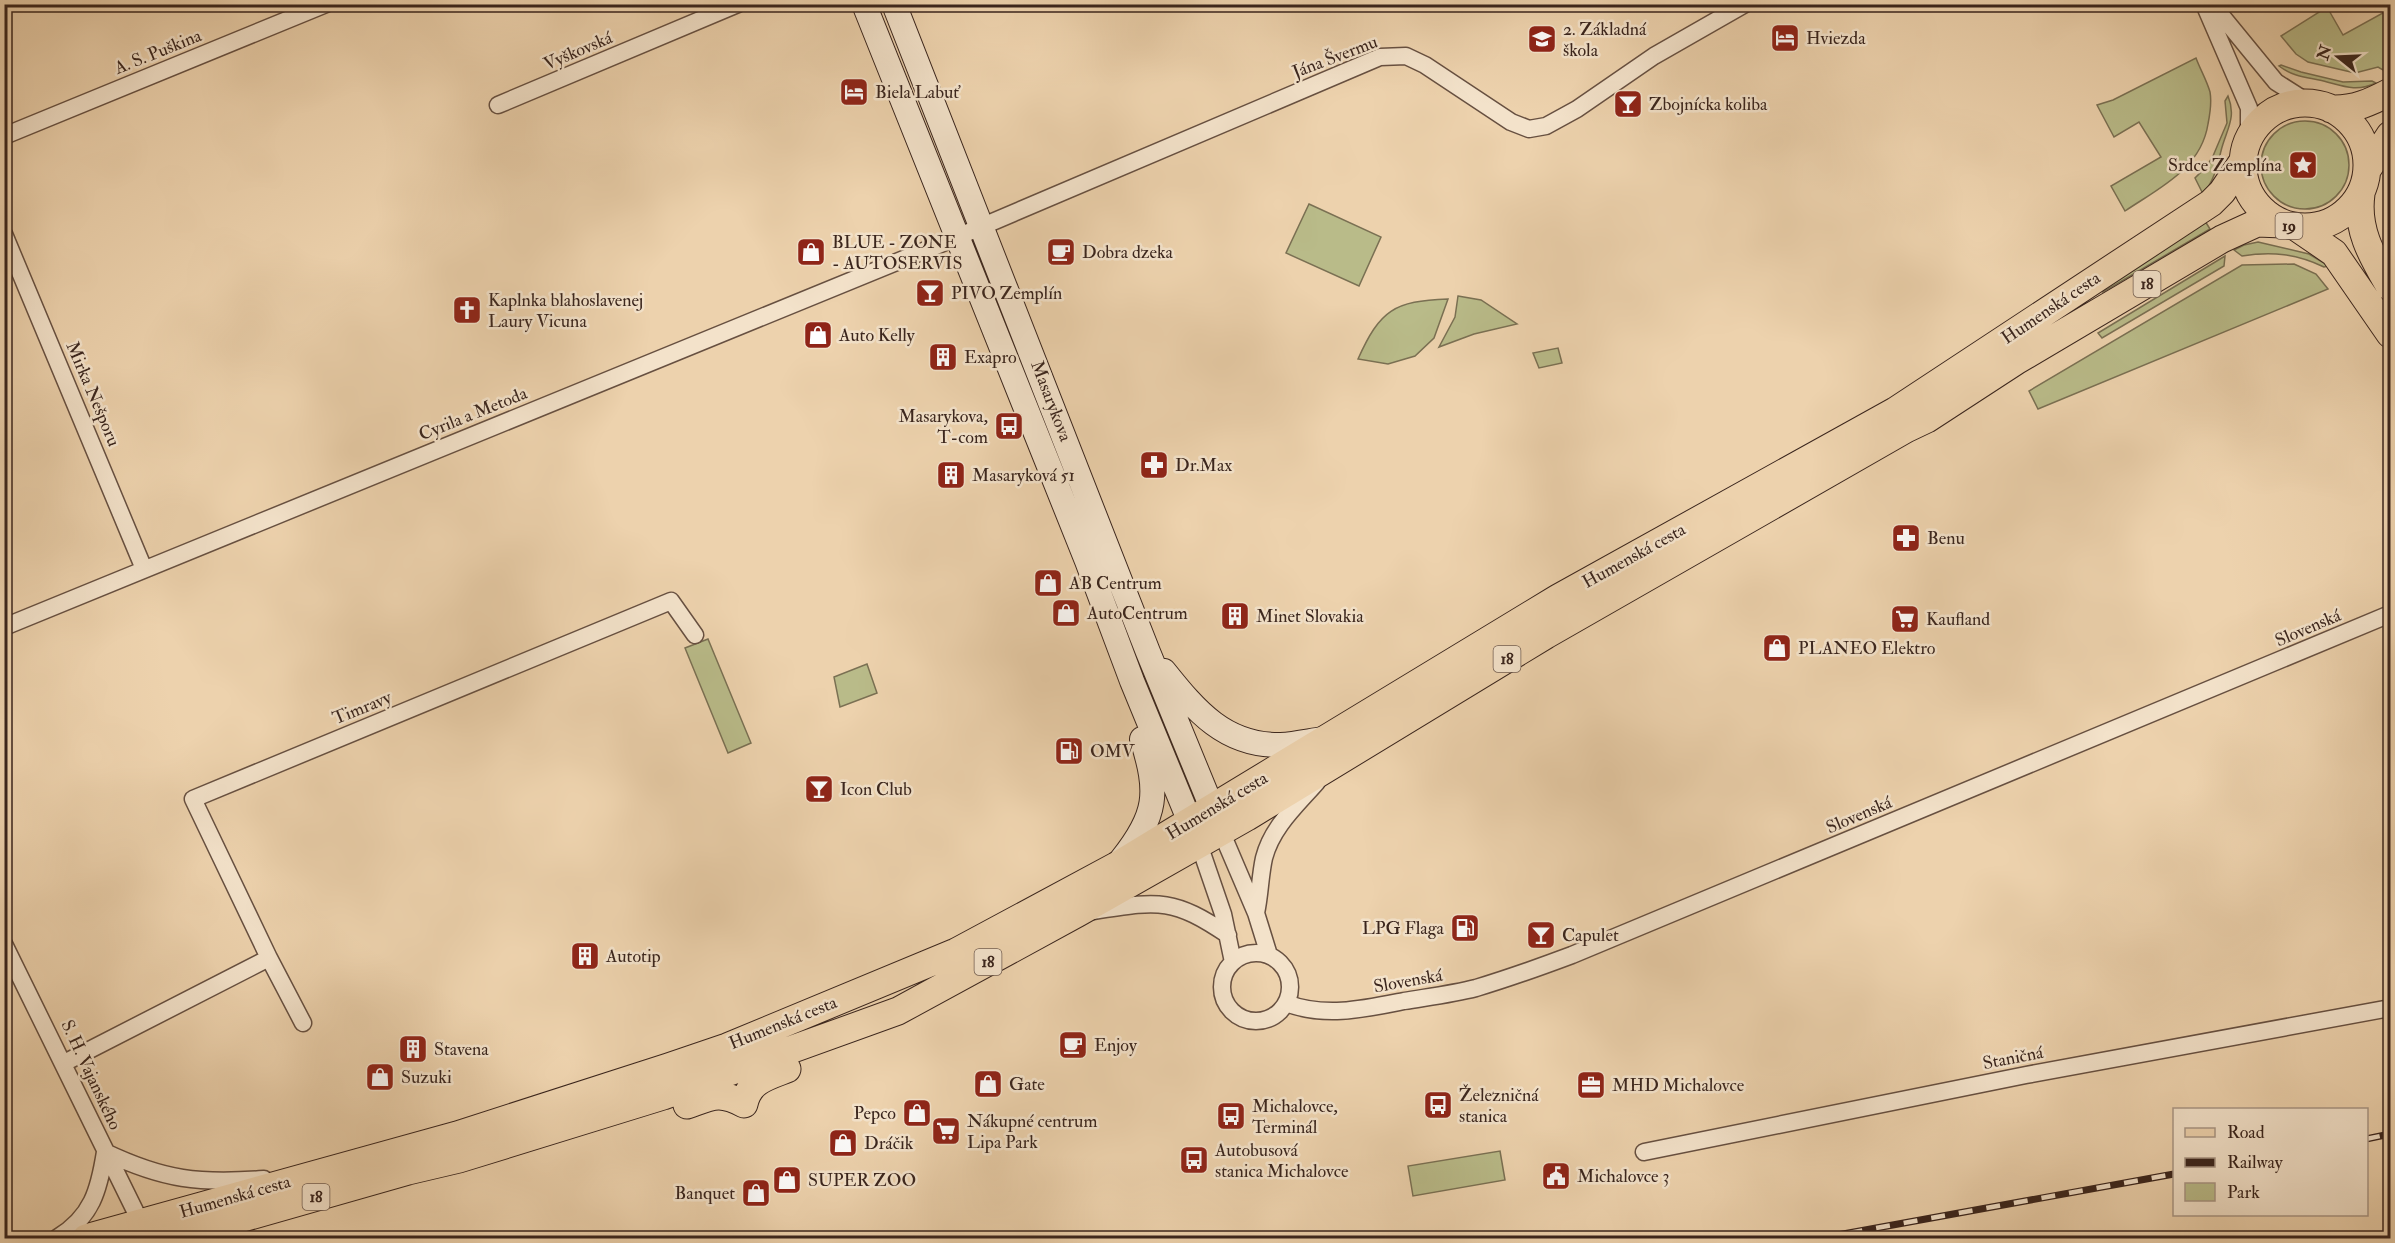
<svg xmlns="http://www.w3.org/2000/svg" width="2395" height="1243" viewBox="0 0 2395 1243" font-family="'IM FELL Double Pica',serif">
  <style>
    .green { fill: #b9bb89; stroke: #7a7053; stroke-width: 1.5 }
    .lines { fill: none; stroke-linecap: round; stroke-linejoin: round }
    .street-casing { stroke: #675041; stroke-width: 19 }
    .secondary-casing { stroke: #3a251d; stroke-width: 26 }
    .primary-casing { stroke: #3a251d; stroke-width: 29 }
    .street { stroke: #f3e2ca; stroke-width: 16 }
    .secondary { stroke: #f3e2ca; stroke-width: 24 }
    .primary { stroke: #edd2ad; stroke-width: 27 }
    .rail-casing { stroke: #3a251d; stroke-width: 7 }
    .rail { stroke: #f3e2ca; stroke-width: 4.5; stroke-dasharray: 14; stroke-linecap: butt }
    .labels { text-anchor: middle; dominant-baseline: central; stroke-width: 5; stroke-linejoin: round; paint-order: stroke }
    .shield { fill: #f3e2ca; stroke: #725e51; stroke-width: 1.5 }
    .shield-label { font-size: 16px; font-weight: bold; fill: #3a251d }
    .poi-label { font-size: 18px; fill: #3a251d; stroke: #f3e2ca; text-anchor: start }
    .street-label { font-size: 18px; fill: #3a251d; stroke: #f3e2ca }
  </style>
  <rect width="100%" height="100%" fill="#edd2ad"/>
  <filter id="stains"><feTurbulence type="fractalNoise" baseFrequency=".00333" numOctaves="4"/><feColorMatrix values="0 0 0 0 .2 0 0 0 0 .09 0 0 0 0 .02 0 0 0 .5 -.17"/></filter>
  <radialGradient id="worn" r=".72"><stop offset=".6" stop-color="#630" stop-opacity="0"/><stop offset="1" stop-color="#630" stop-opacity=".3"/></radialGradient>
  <!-- green -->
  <path class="green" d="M2327,7L2343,35L2390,9V74L2378,67L2355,73L2308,62L2296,54L2281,36Z
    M2196,58C2200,69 2207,81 2210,92C2212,103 2210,114 2208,124C2201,169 2159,188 2125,211L2111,186L2161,157L2139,122L2114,137L2097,105L2113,100Z
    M2281,65L2301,72L2343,82L2372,81L2376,83C2355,93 2341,85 2319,80C2304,77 2292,76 2279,66Z
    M2228,96C2237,118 2226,130 2221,151C2217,167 2214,181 2203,194L2195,178L2207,166L2213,156L2227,123L2225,101Z
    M2261 165a44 44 0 1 1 88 0a44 44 0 1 1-88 0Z
    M1309,204L1381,237L1359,286L1286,253Z
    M2205,221L2210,229L2103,292V290Z
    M2258,242L2309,254L2329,266L2324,267C2297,254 2272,251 2242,256L2234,250L2244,245Z
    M2225,256L2224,266L2102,338L2098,333Z
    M2294,264L2316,274L2328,289L2038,409L2029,391L2242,265Z
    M1458,296L1481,300L1517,324L1474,334L1439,347L1455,317Z
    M1448,299L1434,338L1415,356L1388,364L1358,359C1380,310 1394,301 1448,299Z
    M1558,348L1562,363L1539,368L1533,353Z
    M708,639L751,743L728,753L685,648Z
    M867,664L877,693L840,707L834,677Z
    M1500,1151L1505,1180L1413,1196L1408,1166Z"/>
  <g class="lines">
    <!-- street casing -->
    <g class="street-casing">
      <path id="street" d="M2204,4L2249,108V137
        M2212,4L2276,82L2309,103
        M498,105L738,4
        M4,136L326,4
        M4,234L144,569
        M4,627L943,243L1380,57L1406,56L1425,65L1511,122L1529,129L1546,126L1577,109L1654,56L1745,4
        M1221,831L1256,913L1269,955
        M1199,844L1223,914L1233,962
        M1093,911C1158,901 1172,897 1228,935
        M1256,913C1260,895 1260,876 1264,858C1272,827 1296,806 1317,782
        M4,944L141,1223
        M1222 987a34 34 0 1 1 68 0a34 34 0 1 1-68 0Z
        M1286,1003C1325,1018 1364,1009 1404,1001C1428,997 1453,994 1476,988C1509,978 1540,967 1572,955L2390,614
        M303,1023L269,958L193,799L671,601L695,635
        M64,1063L269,958
        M105,1152C164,1180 199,1184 264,1179
        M1644,1152L2026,1075L2390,1008
        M57,1238C92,1217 99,1190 105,1152"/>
    </g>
    <!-- secondary casing -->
    <g class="secondary-casing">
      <path id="secondary" d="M864,4L1087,561L1132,681L1197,839
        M894,4L1148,652L1219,825
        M1164,671C1196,711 1225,746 1281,745C1295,744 1309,741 1323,739
        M1122,859C1157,815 1159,793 1142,739"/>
    </g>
    <!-- primary casing -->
    <g class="primary-casing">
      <path id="primary" d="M2243 165a62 62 0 1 1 124 0a62 62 0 1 1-124 0Z
        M2331,109C2354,110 2371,102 2390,92
        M2367,170L2390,135
        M2361,194C2356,230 2372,256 2390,287
        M2296,227L2334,253L2390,334
        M687,1105C713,1096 719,1091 744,1104C749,1081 766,1077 787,1069
        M86,1238L457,1135L668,1067L727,1047L956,952L1116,866L1558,598L1895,411L2211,203L2222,192L2243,161
        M173,1238L408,1171L459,1159L663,1096L898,1011L1078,913L1247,817L1546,635L1906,429L1927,419L2016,361L2222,239L2257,223L2283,224"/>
    </g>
    <!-- street -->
    <use href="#street" class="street"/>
    <!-- secondary -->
    <use href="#secondary" class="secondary"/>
    <!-- primary -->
    <use href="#primary" class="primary"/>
    <!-- rail casing -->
    <g class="rail-casing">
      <path id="rail" d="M2366,1139L2390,1134
        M1821,1238L2174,1174"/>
    </g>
    <!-- rail -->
    <use href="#rail" class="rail"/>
  </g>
  <!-- icons -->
  <defs>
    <g id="hotel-square" transform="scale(1.5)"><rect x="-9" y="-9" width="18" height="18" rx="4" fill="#8f2418" stroke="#f3e2ca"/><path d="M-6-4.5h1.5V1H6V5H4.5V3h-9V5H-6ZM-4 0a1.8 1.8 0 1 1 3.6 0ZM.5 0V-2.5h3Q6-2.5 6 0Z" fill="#fff"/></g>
    <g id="school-square" transform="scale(1.5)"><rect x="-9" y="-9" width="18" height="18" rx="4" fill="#8f2418" stroke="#f3e2ca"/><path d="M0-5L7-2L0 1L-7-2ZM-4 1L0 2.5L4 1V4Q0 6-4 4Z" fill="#fff"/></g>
    <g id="bar-square" transform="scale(1.5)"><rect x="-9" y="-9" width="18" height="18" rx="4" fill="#8f2418" stroke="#f3e2ca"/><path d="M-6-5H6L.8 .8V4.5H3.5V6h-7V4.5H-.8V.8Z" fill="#fff"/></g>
    <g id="sight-square" transform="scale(1.5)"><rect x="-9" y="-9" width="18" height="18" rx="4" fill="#8f2418" stroke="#f3e2ca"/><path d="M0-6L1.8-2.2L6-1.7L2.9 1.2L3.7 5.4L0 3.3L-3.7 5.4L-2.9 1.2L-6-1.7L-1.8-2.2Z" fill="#fff"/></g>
    <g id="shop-square" transform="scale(1.5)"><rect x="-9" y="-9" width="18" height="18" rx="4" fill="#8f2418" stroke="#f3e2ca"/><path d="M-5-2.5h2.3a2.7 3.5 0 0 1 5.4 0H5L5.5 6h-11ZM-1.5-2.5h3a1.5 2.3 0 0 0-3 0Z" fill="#fff"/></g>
    <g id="cafe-square" transform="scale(1.5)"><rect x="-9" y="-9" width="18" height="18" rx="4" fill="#8f2418" stroke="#f3e2ca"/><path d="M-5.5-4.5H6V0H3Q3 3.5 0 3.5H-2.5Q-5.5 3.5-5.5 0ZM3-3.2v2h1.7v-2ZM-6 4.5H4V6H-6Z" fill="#fff"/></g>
    <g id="church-square" transform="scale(1.5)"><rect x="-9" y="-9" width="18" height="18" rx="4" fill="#8f2418" stroke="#f3e2ca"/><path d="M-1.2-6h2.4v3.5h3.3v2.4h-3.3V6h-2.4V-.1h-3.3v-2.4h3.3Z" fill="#fff"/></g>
    <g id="building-square" transform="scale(1.5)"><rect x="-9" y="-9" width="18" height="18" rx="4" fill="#8f2418" stroke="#f3e2ca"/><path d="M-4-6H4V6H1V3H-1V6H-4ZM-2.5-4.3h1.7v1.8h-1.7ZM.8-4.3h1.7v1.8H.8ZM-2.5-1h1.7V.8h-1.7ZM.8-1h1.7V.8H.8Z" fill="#fff"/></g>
    <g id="bus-square" transform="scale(1.5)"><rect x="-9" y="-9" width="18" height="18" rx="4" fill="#8f2418" stroke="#f3e2ca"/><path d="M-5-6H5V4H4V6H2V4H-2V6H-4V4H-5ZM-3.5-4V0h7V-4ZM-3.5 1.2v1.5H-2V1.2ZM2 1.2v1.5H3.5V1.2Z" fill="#fff"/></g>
    <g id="pharmacy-square" transform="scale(1.5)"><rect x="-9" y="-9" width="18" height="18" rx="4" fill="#8f2418" stroke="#f3e2ca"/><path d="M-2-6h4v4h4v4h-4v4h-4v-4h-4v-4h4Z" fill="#fff"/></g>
    <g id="supermarket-square" transform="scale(1.5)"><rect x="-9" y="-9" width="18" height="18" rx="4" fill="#8f2418" stroke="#f3e2ca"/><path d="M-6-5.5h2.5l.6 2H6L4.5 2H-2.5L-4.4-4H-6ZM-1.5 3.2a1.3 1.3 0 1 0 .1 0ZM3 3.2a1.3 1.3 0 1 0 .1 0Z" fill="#fff"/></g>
    <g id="fuel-square" transform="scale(1.5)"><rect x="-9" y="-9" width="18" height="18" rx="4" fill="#8f2418" stroke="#f3e2ca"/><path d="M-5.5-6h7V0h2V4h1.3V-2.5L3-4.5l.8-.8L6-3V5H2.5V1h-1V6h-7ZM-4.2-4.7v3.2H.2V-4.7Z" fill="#fff"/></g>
    <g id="office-square" transform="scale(1.5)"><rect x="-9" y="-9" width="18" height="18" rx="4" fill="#8f2418" stroke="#f3e2ca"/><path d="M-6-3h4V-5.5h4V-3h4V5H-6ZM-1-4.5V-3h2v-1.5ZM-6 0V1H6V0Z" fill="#fff"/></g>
    <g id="civic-square" transform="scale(1.5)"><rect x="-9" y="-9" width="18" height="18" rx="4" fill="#8f2418" stroke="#f3e2ca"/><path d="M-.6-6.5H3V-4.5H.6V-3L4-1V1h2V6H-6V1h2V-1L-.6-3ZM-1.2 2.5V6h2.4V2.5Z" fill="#fff"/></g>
  </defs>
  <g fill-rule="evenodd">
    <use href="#hotel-square" x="1785" y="38"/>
    <use href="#school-square" x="1542" y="39"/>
    <use href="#hotel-square" x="854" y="92"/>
    <use href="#bar-square" x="1628" y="104"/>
    <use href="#sight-square" x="2303" y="165"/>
    <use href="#shop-square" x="811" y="252"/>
    <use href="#cafe-square" x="1061" y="252"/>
    <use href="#bar-square" x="930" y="293"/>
    <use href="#church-square" x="467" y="310"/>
    <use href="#shop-square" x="818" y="335"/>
    <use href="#building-square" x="943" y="357"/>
    <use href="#bus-square" x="1009" y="426"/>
    <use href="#pharmacy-square" x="1154" y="465"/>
    <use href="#building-square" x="951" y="475"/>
    <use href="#pharmacy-square" x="1906" y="538"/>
    <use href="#shop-square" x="1048" y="583"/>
    <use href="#shop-square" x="1066" y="613"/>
    <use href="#building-square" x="1235" y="616"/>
    <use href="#supermarket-square" x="1905" y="619"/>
    <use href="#shop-square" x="1777" y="648"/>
    <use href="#fuel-square" x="1069" y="751"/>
    <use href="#bar-square" x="819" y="789"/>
    <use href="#fuel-square" x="1465" y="928"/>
    <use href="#bar-square" x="1541" y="935"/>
    <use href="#building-square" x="585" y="956"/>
    <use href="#cafe-square" x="1073" y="1045"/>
    <use href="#building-square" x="413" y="1049"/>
    <use href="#shop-square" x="380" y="1077"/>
    <use href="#shop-square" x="988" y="1084"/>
    <use href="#office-square" x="1591" y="1085"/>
    <use href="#bus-square" x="1438" y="1105"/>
    <use href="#shop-square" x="917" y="1113"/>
    <use href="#bus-square" x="1231" y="1116"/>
    <use href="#supermarket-square" x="946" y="1131"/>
    <use href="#shop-square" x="843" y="1143"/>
    <use href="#bus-square" x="1194" y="1160"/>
    <use href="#civic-square" x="1556" y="1176"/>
    <use href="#shop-square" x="787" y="1180"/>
    <use href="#shop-square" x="756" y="1193"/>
  </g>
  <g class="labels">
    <!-- shield labels -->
    <g class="shield">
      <rect x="2275.5" y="213" width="27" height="26" rx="4.5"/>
      <rect x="2133.5" y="271" width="27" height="26" rx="4.5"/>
      <rect x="1493.5" y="646" width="27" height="26" rx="4.5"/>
      <rect x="974.5" y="949" width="27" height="26" rx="4.5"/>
      <rect x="302.5" y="1184" width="27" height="26" rx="4.5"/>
    </g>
    <g class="shield-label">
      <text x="2289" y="226">19</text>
      <text x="2147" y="284">18</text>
      <text x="1507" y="659">18</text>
      <text x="988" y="962">18</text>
      <text x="316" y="1197">18</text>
    </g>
    <!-- poi labels -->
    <g class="poi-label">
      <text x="1563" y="29">2. Základná<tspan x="1563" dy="21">škola</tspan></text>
      <text x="1806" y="38">Hviezda</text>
      <text x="875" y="92">Biela Labuť</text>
      <text x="1649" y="104">Zbojnícka koliba</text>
      <text x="2282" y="165" text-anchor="end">Srdce Zemplína</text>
      <text x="832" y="242">BLUE - ZONE<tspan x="832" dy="21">- AUTOSERVIS</tspan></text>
      <text x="1082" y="252">Dobra dzeka</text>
      <text x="951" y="293">PIVO Zemplín</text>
      <text x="488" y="300">Kaplnka blahoslavenej<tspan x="488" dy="21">Laury Vicuna</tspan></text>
      <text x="839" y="335">Auto Kelly</text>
      <text x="964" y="357">Exapro</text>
      <text x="988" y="416" text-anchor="end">Masarykova,<tspan x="988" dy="21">T-com</tspan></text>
      <text x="1175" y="465">Dr.Max</text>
      <text x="972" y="475">Masaryková 51</text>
      <text x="1927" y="538">Benu</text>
      <text x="1069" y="583">AB Centrum</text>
      <text x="1087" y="613">AutoCentrum</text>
      <text x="1256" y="616">Minet Slovakia</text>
      <text x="1926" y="619">Kaufland</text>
      <text x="1798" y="648">PLANEO Elektro</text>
      <text x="1090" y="751">OMV</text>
      <text x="840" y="789">Icon Club</text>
      <text x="1444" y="928" text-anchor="end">LPG Flaga</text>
      <text x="1562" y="935">Capulet</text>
      <text x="606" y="956">Autotip</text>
      <text x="1094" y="1045">Enjoy</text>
      <text x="434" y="1049">Stavena</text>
      <text x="401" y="1077">Suzuki</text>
      <text x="1009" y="1084">Gate</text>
      <text x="1612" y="1085">MHD Michalovce</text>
      <text x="1459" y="1095">Železničná<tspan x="1459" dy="21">stanica</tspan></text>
      <text x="1252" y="1106">Michalovce,<tspan x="1252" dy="21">Terminál</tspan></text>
      <text x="896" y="1113" text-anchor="end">Pepco</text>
      <text x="967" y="1121">Nákupné centrum<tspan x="967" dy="21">Lipa Park</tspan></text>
      <text x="864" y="1143">Dráčik</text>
      <text x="1215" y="1150">Autobusová<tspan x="1215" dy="21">stanica Michalovce</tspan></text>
      <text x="1577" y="1176">Michalovce 3</text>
      <text x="808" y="1180">SUPER ZOO</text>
      <text x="735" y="1193" text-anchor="end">Banquet</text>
    </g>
    <!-- street labels -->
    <g class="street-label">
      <text transform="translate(578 51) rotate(-23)">Vyškovská</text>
      <text transform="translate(158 52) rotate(-22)">A. S. Puškina</text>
      <text transform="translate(1335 57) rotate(-21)">Jána Švermu</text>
      <text transform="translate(2051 308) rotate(-34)">Humenská cesta</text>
      <text transform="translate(93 394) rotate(67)">Mirka Nešporu</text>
      <text transform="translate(1051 401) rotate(69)">Masarykova</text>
      <text transform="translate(473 414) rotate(-22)">Cyrila a Metoda</text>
      <text transform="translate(1634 556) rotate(-29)">Humenská cesta</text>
      <text transform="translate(2308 628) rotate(-23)">Slovenská</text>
      <text transform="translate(362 708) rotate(-22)">Timravy</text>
      <text transform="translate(1217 806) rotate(-31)">Humenská cesta</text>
      <text transform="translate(1859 815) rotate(-23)">Slovenská</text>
      <text transform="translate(1408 981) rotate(-10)">Slovenská</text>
      <text transform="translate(783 1023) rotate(-22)">Humenská cesta</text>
      <text transform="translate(2013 1058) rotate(-11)">Staničná</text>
      <text transform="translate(91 1075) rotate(65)">S. H. Vajanského</text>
      <text transform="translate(235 1197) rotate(-16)">Humenská cesta</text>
    </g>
  </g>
  <!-- margin -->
  <rect width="2395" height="1243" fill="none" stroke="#edd2ad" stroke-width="24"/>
  <rect x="6" y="6" width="2383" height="1231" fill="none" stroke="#3a251d" stroke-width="3"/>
  <rect x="12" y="12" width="2371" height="1219" fill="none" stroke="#3a251d" stroke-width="1.5"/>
  <!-- legend -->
  <rect x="2173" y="1108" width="195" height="108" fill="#f3e2ca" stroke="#a99685" stroke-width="1.5"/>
  <rect x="2185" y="1128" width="30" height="9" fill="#edd2ad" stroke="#a99685" stroke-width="1.5"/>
  <text x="2227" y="1138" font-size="18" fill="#3a251d">Road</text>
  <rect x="2185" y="1158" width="30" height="9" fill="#3a251d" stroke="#a99685" stroke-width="1.5"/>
  <text x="2227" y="1168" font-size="18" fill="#3a251d">Railway</text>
  <rect x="2185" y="1183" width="30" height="18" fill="#b9bb89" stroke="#a99685" stroke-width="1.5"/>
  <text x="2227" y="1198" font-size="18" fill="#3a251d">Park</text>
  <!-- north arrow -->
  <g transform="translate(2338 57) rotate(288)" stroke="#f3e2ca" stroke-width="4.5" paint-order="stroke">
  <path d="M0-4.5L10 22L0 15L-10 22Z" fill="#3a251d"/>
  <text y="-9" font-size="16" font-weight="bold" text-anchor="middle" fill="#3a251d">N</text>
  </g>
  <rect width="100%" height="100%" filter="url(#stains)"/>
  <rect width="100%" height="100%" fill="url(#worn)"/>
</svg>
